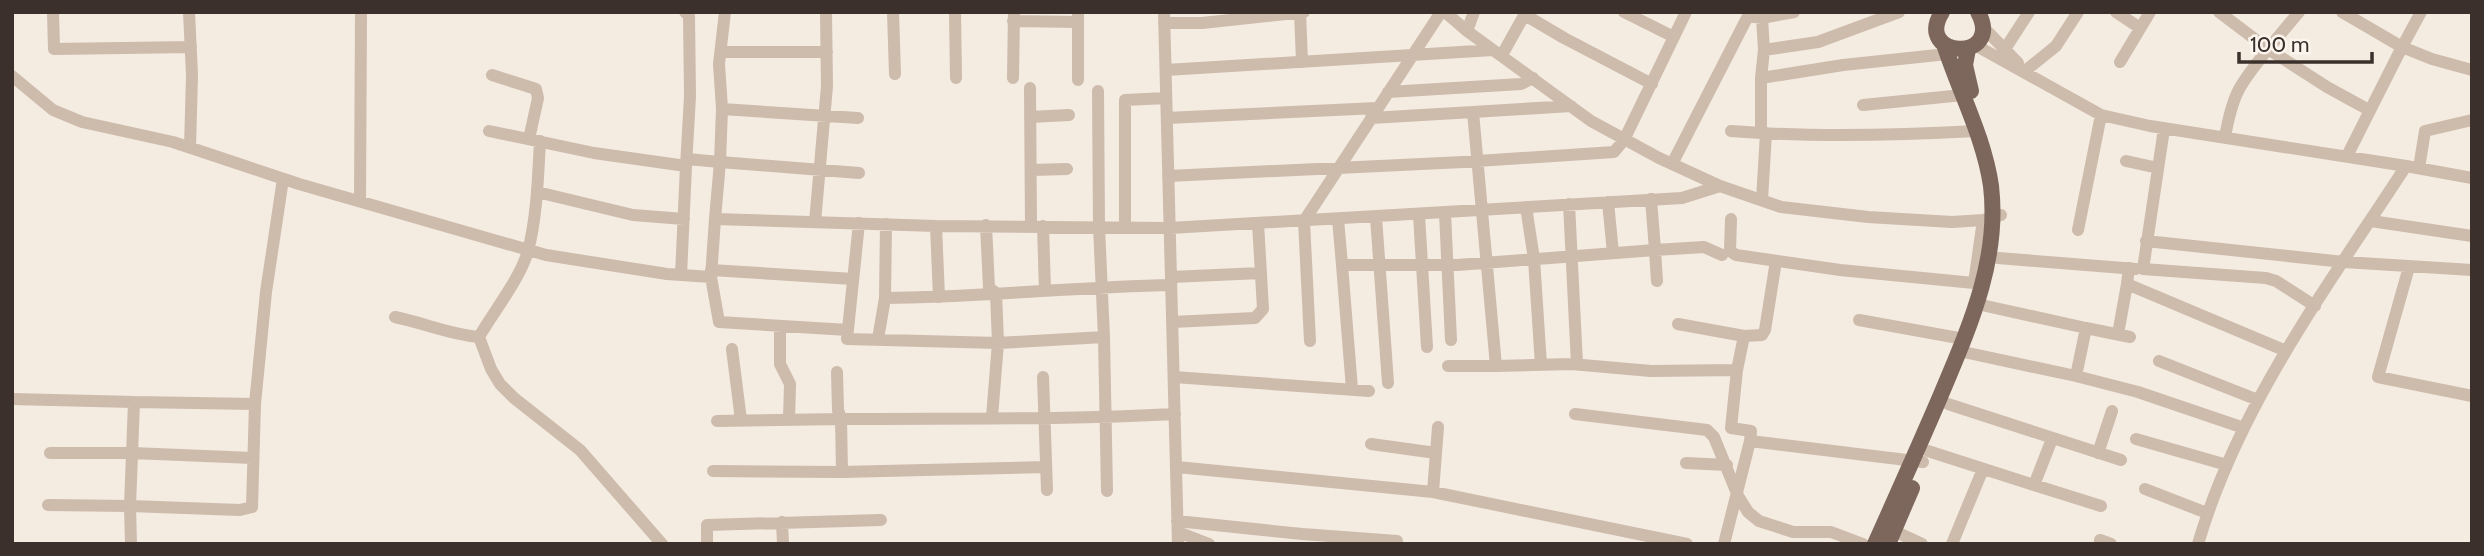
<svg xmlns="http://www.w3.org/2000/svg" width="2484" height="556" viewBox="0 0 2484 556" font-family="Cabin,sans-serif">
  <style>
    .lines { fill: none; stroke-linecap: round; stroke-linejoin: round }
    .minor { stroke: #cdbbac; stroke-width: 12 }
    .major { stroke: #7d675c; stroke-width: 16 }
  </style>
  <rect width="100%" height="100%" fill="#f4ebe1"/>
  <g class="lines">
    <!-- minor -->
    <path class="minor" d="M53,12L54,49L191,47
      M189,12L192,75L190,148
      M685,12L689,16L690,96L686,166
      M893,12L895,74
      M955,12L956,78
      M1164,12L1178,544
      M1300,12L1302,62
      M1445,12L1467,31L1591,121L1659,158L1720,186
      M1624,12L1674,37
      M2116,12L2140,28
      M2219,12L2268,49C2240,84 2233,92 2225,137
      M2299,12L2268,49L2327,87L2369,110
      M2342,12L2402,47L2347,156
      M2421,12L2402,47L2432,59L2472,70
      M1525,15L1564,38L1652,84
      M1762,18L1764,50L1818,42L1899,12
      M1013,21L1078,22
      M1164,23H1202L1304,12
      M1983,27L2018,63
      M1467,31L1474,12
      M1975,45L2101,115L2150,126L2406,166
      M2005,49L2029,12
      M1764,50L1761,78V133C1833,137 1903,135 1976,131
      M721,52H827
      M1502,55L1526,12
      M2120,62L2150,12
      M1166,70L1493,50
      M2025,71L2056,46L2078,12
      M492,75L536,89L538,98L529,139
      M12,76L53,110L82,122L173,142L299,184L546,255L667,274L711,277L715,219L936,226L1170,228L1682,198L1720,186L1781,207L1868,217L1952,222L1983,220L2001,215
      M1013,78L1014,12
      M1761,78L1843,65L1947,54
      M1078,80V12
      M1030,88L1031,226
      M1098,91L1099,227L1104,337
      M1388,92L1521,84L1533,78
      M1863,105L1963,95
      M722,109L719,64L725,12
      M1473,112L1571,106
      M1030,117L1069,115
      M1167,118L1377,108
      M1371,118L1473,112L1496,366L1571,364L1651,371L1737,370
      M2164,129L2143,269L2266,278L2276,281L2315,306
      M489,131L594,153L686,166L681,275
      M1731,131L1761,133
      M687,159L720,162L722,109L858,118
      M2126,161L2158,168
      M1672,164L1748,16L1762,18L1794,12
      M2419,168L2425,131L2472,120
      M1031,170L1067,169
      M1168,176L1463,162L1614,152L1624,140L1686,12
      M537,192L633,215L684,219
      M1762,200L1766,133
      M360,201L361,12
      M1608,202L1613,253
      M1569,204L1577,364
      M1526,207L1534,259L1541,365
      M1445,213L1451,340
      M1419,215L1427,347
      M1376,217L1388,383
      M715,219L720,162L859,173
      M1338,219L1342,265
      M1731,219L1730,251L1736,255L1840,270L1974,283L1983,220
      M2371,221L2472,236
      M815,222L827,86L826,12
      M859,223L847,339L998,343L1104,337L1107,491
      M986,225L989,288L996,293L998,343L992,417
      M936,226L939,297
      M1043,226L1045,291
      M1125,227V100L1166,98
      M2078,230L2101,115
      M2146,241L2344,262L2472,270
      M1998,258L2136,269
      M1776,261L1765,330L1762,335L1744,336L1737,370L1731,428L1751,431L1750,441L1923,462
      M2409,267L2378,377L2472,396
      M2129,268L2127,284L2286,351
      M711,270L853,279
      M711,277L719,322L848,330
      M1171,277L1261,273
      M1657,281L1655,250L1704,247L1722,255
      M885,298L886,224
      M1986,306L2086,328
      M395,317C424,323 449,334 479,337C494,311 520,279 528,251C537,216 538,177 540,141
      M1859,320L1964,339
      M1172,322L1255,318L1263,309L1258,223
      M1678,324L1744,336
      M780,326V364L790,384L789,420
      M2118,334L2127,284
      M479,337L491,369L500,384L514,398L580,450L662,544
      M2130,337L2086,328L2076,376L2138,392L2244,428
      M878,339L885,298C981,297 1076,287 1171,285
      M1310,341L1304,221L1441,12
      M732,349L741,420
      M1959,351L2076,376
      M2159,361L2258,400
      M1448,366H1496
      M837,372L838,410L841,419C952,418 1063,420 1175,414
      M1043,377L1047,490
      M1174,377L1369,391
      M1352,389L1342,265H1457L1655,250L1651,199
      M12,399L134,402L130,506L240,510L252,507L255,404L266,292L283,179
      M134,402L255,404
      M1948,404L2121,460
      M1575,414L1707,430L1714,437L1738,496L1748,512L1759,521L1793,532H1831L1863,544
      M717,421L841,419L842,472
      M2052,439L2034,485L2101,506
      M2136,439L2227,465
      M1371,444L1436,453
      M1928,451L2034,485
      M50,453H132L253,458
      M2098,453L2112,411
      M1686,463L1727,465
      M1177,467L1433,492L1687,544
      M713,471L842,472L1046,467
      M2145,489L2207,513
      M1433,492L1438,427
      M48,505L130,506L131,544
      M1177,521L1302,534L1397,541
      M782,522L783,544
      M1894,531L1922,544
      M1178,532L1209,544
      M2100,540L2111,544
      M707,544V525L881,520
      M1724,544L1750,441
      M1952,544L1983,469
      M2198,544C2239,404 2328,286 2406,166L2472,178"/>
    <!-- major -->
    <path class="major" d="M1942,12C1913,59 2005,63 1978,12
      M1968,49L1965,65L1971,91
      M1875,544C1897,495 1919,446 1940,397C1968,330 2000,261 1991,186C1984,137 1959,91 1944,44
      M1888,544L1912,488"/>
  </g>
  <!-- border -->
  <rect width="2484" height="556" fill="none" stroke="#3b302b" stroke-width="28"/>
  <!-- scale -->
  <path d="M2239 52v10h133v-10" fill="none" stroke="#3b302b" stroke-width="3.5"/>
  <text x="2250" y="52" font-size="21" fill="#3b302b" stroke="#fbf5ee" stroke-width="5" paint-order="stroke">100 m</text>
</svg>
